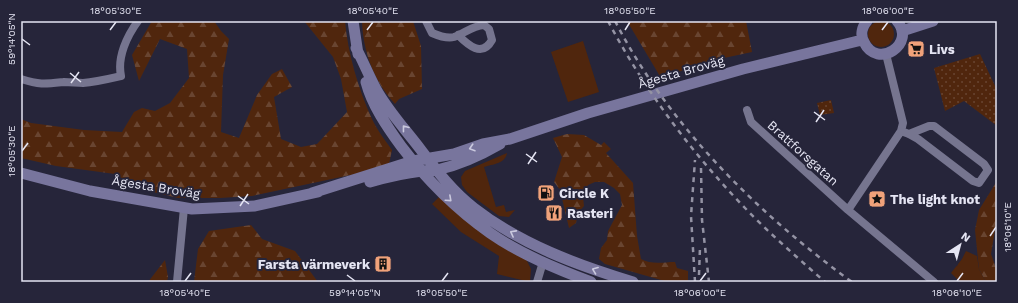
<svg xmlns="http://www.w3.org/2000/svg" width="1018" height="303" viewBox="0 0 1018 303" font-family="'Work Sans',sans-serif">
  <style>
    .grass { fill: #50260d }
    .forest { fill: url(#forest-firs) }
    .park { fill: url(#park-dots) }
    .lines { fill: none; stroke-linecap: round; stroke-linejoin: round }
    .minor { stroke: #76758f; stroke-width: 8 }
    .secondary { stroke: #78759d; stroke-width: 11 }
    .rail { stroke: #9493a4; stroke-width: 2.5; stroke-dasharray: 5 5; stroke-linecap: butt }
    .oneway { stroke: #cac9de }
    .ticks { fill: none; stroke: #e5e5f3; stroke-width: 1.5 }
    .labels { text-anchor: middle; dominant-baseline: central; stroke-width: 4; stroke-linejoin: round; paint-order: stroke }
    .poi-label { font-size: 13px; font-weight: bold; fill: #e5e5f3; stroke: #26253a; text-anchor: start }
    .street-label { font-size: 13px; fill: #e5e5f3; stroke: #26253a }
    .neatline { fill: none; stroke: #e5e5f3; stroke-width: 1.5 }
    .ticks-label { font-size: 10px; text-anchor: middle; fill: #e5e5f3 }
  </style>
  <defs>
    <pattern id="forest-firs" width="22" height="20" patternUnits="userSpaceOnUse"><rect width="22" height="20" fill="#50260d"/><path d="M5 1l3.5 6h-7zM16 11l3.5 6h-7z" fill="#694531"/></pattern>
    <pattern id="park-dots" width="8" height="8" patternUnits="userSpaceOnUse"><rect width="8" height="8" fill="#50260d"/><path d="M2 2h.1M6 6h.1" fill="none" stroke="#694531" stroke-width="1.8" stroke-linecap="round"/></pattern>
  </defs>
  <rect width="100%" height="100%" fill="#26253a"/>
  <!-- grass -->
  <path class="grass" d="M868 34a13 13 0 1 1 26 0a13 13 0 1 1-26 0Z
    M583,41L599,92L568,102L551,52Z
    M507,153C505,164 493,164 484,167L496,207L504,205L506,212L515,210L509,217L499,216L467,192L462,185L461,177L465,171Z
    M439,197L525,257L531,269L530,282L497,274L499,256L461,232L432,204Z
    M966,251L977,256L979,269L986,282H960L951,273L962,259Z"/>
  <!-- forest -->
  <path class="forest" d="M152,21H214L221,31L229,39L223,75L221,132L239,138L257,95L272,74L282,69L292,87L274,97L281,139L301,147L317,144L347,112L341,79L333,57L304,21H345C348,54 358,88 372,119C377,130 385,140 392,150L389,164L360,173L252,196L220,198H178L141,189L115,174L56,166L21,158V119L31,123L84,130L122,132L134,112L142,108L155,111L170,103L189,78L187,49L160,39L139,81L132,55Z
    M362,21H413L421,46L422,89L399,99L395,104C374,81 363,52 362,21Z
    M627,21H746L752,52L710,61L661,78Z
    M567,134L584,135L601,145L604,142L611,149L606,153L633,183L637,236L641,259C651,265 664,262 675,262L677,268L688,271V282H668L605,264L599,259L601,248L607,240L608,231L622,205L620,194L614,188L604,182H595L588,185L583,197L584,206L578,213L576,223L569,228L560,190L554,182L562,157L553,138Z
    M997,181V218L991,254L997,271V282H986L979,269L975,230L979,210Z
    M251,225L262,239L295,251L318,282H194L198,249L209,231Z
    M165,260L168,277L167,282H148Z"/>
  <!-- park -->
  <path class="park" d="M980,54L997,90V126L964,101L945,111L934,68Z
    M831,100L834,113L820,115L817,103Z"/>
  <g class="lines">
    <!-- minor -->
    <path class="minor" d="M426,21L432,33C439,36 447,39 454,37C465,33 472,26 484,25L489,29L492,40C482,58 468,45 458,35
      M21,79C40,85 45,84 64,82C71,82 77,83 83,83C96,82 108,79 121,76C117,57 127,36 138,21
      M747,110L751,122L848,210L934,282
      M901,131L909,134L918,139L973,181L979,183L988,170L984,164L934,126H929L909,134
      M848,210L901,131L903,123L886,54
      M177,282L184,208
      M537,282L543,262"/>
    <!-- secondary -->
    <path class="secondary" d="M353,21L358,54
      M867,21C862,27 860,35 864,42C877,70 917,44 897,21
      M902,31L933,21
      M356,48C363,61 369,76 376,89C388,111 406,130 421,150C437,171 453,192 474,208C520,244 577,265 633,282
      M366,82C372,105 387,127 401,146C426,179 456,209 490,233C520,254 557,269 591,282
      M21,173L90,191L192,209L255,206L318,192
      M370,182C387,177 404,173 422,171C427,170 432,171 437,170C459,165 481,155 500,144
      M312,193L413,161L454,154L483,144L510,139L588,113L676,88L743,69L862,40"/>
    <!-- rail -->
    <path class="rail" d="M608,21C644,89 691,152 745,208C770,234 798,258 825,282
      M615,21C670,127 756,212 852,282
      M701,168L702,220L709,282
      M699,275L700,247
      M695,282L691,216L695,160"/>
  </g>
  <!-- one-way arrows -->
  <defs><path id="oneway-chevron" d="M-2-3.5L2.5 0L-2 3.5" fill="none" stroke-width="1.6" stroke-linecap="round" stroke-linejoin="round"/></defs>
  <g class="oneway">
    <use href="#oneway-chevron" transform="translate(405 128) rotate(-128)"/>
    <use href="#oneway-chevron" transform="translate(472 148) rotate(162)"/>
    <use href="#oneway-chevron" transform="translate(449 199) rotate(42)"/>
    <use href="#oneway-chevron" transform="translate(513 233) rotate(-152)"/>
    <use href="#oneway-chevron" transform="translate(595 270) rotate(-159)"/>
  </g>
  <!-- ticks -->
  <path class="ticks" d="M110,30L116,22M367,30L373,22M625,30L630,22M882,30L888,22M22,39L30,45M70,73L81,82M71,83L79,72M814,112L825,120M816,122L824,110M22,151L28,143M526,154L537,162M528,164L536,152M238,196L249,204M240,206L248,194M990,236L996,227M347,275L355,281M185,281L191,273M442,281L448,273M700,281L706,273M957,281L963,273"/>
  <!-- icons -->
  <defs>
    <g id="supermarket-square" transform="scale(0.9)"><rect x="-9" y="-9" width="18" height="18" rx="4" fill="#f0a27a" stroke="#26253a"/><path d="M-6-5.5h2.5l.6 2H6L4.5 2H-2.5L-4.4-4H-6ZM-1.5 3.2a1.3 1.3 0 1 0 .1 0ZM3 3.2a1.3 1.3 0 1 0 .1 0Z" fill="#111"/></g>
    <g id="fuel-square" transform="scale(0.9)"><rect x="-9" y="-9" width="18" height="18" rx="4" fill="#f0a27a" stroke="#26253a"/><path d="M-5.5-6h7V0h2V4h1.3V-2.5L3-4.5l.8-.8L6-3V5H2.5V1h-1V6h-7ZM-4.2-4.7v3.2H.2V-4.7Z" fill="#111"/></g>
    <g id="sight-square" transform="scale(0.9)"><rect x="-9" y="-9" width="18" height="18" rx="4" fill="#f0a27a" stroke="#26253a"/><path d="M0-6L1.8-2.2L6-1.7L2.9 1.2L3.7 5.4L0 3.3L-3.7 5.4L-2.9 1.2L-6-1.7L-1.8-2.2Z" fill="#111"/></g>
    <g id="restaurant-square" transform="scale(0.9)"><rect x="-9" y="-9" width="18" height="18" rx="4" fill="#f0a27a" stroke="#26253a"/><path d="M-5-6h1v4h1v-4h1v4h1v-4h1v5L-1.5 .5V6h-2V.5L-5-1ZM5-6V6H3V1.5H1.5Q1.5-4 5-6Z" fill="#111"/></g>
    <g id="building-square" transform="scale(0.9)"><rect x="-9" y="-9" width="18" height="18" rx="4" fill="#f0a27a" stroke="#26253a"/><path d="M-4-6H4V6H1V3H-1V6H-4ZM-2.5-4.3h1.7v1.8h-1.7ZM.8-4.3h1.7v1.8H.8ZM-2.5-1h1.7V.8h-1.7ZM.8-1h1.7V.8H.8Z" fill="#111"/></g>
  </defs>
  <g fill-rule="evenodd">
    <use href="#supermarket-square" x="916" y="49"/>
    <use href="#fuel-square" x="546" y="193"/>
    <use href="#sight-square" x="877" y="199"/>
    <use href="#restaurant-square" x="554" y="213"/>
    <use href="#building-square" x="383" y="264"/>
  </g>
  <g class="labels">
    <!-- poi labels -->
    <g class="poi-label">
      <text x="929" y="49">Livs</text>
      <text x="559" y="193">Circle K</text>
      <text x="890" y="199">The light knot</text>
      <text x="567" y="213">Rasteri</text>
      <text x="370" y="264" text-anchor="end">Farsta värmeverk</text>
    </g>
    <!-- street labels -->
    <g class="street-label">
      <text transform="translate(681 72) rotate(-16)">Ågesta Broväg</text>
      <text transform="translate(803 153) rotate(42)">Brattforsgatan</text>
      <text transform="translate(156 187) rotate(9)">Ågesta Broväg</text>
    </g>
  </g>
  <!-- border -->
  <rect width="1018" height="303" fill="none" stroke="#26253a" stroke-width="44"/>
  <!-- north arrow -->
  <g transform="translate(960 245) rotate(36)" stroke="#26253a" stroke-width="3" paint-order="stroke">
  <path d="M0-3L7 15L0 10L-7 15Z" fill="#e5e5f3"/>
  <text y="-6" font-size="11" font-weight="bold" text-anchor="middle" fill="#e5e5f3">N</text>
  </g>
  <rect x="22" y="22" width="974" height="259" class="neatline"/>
  <g class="ticks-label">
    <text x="116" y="14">18°05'30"E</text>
    <text x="373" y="14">18°05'40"E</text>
    <text x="630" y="14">18°05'50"E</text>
    <text x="888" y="14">18°06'00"E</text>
    <text transform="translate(11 39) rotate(-90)" y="4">59°14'05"N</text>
    <text transform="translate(11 151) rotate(-90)" y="4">18°05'30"E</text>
    <text transform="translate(1007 227) rotate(-90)" y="4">18°06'10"E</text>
    <text x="185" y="296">18°05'40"E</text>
    <text x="355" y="296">59°14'05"N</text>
    <text x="442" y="296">18°05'50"E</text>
    <text x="700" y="296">18°06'00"E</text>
    <text x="957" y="296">18°06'10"E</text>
  </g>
</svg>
